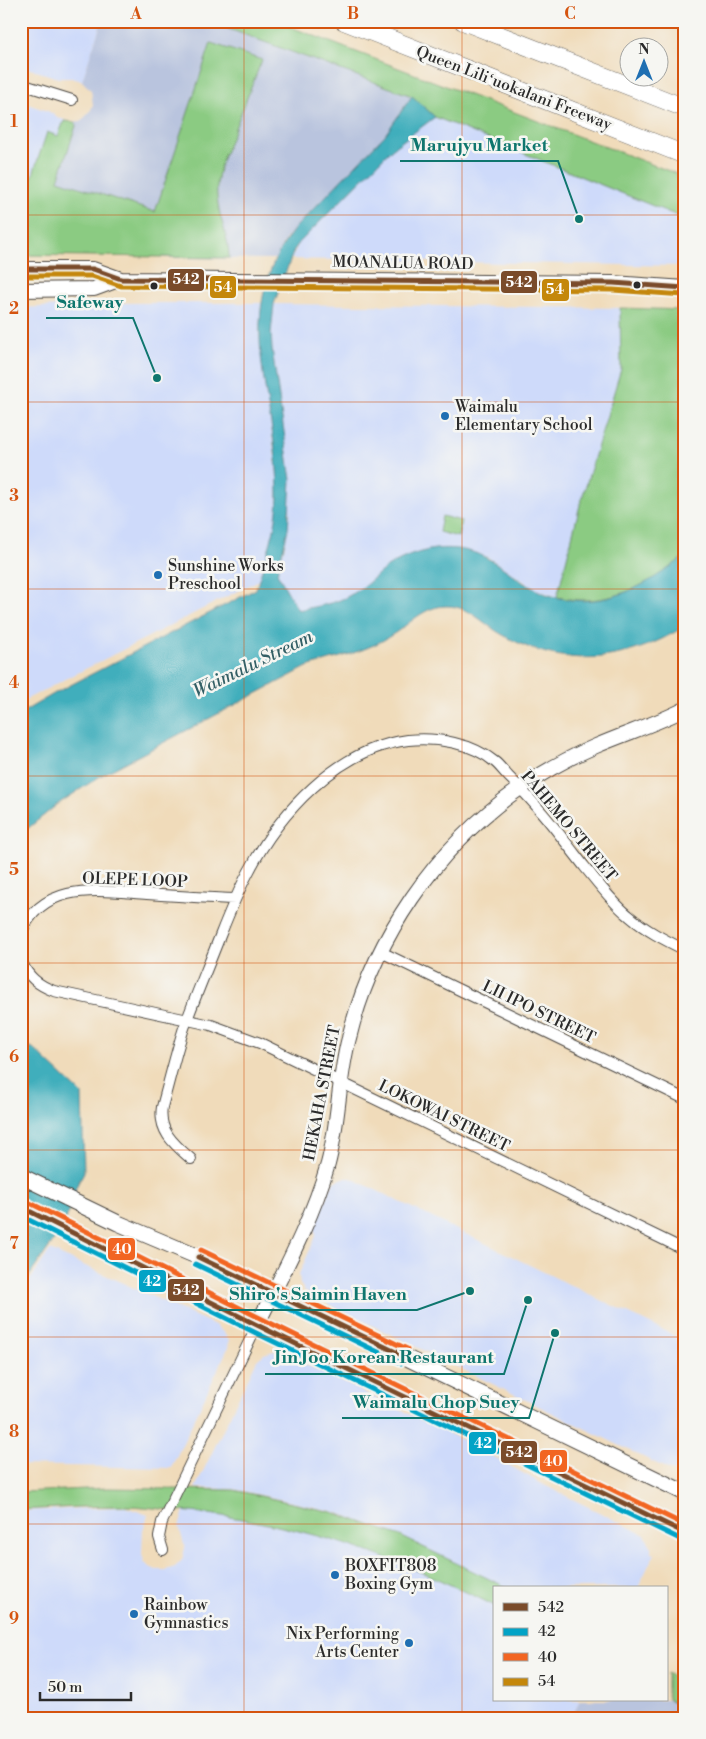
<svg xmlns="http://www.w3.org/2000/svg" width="706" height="1739" viewBox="0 0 706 1739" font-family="'Libre Bodoni',serif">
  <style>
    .built { fill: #cedafa }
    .industrial { fill: #b9c4de }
    .green { fill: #8bcb82; stroke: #5b7b56 }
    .water { fill: #3faebc; stroke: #356c74 }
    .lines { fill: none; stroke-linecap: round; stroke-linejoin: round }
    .street-casing { stroke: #494540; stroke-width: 12 }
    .secondary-casing { stroke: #494540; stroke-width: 16 }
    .primary-casing { stroke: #494540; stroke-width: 17 }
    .highway-casing { stroke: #494540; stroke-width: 19 }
    .street { stroke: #fff; stroke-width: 10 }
    .secondary { stroke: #fff; stroke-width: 14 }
    .primary { stroke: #fff; stroke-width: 15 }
    .highway { stroke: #fff; stroke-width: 18 }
    .bus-1-casing { stroke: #f6f6f2; stroke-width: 9 }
    .bus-2-casing { stroke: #f6f6f2; stroke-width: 9 }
    .bus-3-casing { stroke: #f6f6f2; stroke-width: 9 }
    .bus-4-casing { stroke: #f6f6f2; stroke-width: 9 }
    .bus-1 { stroke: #7a4b2a; stroke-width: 5 }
    .bus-2 { stroke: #02a3c6; stroke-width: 5 }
    .bus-3 { stroke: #f26522; stroke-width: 5 }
    .bus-4 { stroke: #c4870b; stroke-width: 5 }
    .grid { fill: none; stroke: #d5540f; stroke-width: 1; stroke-opacity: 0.55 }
    .bus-dot { fill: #2b2b2b; stroke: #f6f6f2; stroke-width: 2 }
    .poi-dot { fill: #1f6fb2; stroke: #f6f6f2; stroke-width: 2 }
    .labels { text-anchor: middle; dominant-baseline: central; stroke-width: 5; stroke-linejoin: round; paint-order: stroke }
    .street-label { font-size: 16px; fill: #2b2b2b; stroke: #f6f6f2 }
    .poi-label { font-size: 16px; fill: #2b2b2b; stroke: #f6f6f2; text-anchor: start }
    .water-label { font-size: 18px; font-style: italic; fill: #335f65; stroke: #f6f6f2 }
    .leader { fill: none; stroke: #0f766e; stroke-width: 2 }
    .callout-dot { fill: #0f766e; stroke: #f6f6f2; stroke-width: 2 }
    .callout-label { font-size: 18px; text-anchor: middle; font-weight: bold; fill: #0f766e; stroke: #f6f6f2; stroke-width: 5; stroke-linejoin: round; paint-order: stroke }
    .line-badge { stroke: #f6f6f2; stroke-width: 2 }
    .badge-label { font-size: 14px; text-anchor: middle; font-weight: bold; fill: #fff }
    .neatline { fill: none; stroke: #d5540f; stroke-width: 2 }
    .grid-label { font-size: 16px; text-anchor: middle; font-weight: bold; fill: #d5540f }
  </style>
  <rect width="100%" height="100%" fill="#f6f6f2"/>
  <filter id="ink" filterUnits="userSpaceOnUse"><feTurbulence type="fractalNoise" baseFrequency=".02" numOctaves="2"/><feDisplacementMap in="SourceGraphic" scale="10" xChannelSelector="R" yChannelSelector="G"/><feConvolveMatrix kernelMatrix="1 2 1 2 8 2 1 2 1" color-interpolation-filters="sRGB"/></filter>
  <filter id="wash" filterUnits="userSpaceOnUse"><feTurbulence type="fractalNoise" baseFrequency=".0096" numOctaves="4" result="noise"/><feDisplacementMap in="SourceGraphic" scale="20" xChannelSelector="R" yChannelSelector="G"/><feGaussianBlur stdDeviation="1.12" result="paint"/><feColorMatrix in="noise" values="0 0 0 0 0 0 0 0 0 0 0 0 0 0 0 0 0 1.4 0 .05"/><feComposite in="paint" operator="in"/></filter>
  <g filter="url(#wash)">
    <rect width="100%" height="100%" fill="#f0dbba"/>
    <!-- built -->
    <path class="built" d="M21,21H102L82,81L72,78H58L21,66Z
      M21,102L48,111L59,118L70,122L21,228Z
      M435,117L685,219V266L291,259L299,243L393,148Z
      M123,303H261L259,332L278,481L277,512L272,544L259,580L21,702V308Z
      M274,304L620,308L621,369L580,505L557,597L535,589L489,558L476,553L450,549H435L422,552L397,561L384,570L361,589L342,600L333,603L297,610L277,573L285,545L290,513L289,464L272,349L271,333Z
      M344,1178H351L685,1341V1471L677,1473L672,1471L328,1304V1303L305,1291L300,1284L299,1274L316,1236L314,1226L331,1187L334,1182Z
      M50,1250L215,1325L224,1333L229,1341L228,1348L171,1468L21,1465V1294Z
      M274,1351L280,1352L473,1445L544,1485L645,1535L651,1546V1553L654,1554L638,1588H507L399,1535L332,1511L234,1489L195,1488L257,1360L264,1354Z
      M125,1507L148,1515L143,1530L142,1554L144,1561L148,1566L156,1570H166L175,1567L182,1560L185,1548L179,1527L184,1511L214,1514L258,1522L312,1534L367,1550L405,1565L459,1588L495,1606V1700H580L571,1718H21V1511Z"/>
    <!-- industrial -->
    <path class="industrial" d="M102,21H207L412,96L385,135L296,227L285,240L275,259L165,258L34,228L70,122L81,121L90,112L93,105L91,90L82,81Z
      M667,1696L685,1706V1718H571L580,1700H667Z"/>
    <!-- green -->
    <path class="green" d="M207,21H275L677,174V177L685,179V219L435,117L412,96Z
      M211,43L262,60L222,161C218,175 215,189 218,204C221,223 229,239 229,258L21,255V197L25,198L47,132L58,136L64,121L75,122L76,126L58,180L155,212Z
      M620,308L685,310V556C645,587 608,608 557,597L580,505L621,369Z
      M442,516L461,521L458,537L439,532Z
      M108,1488L234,1490L332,1512L398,1535L508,1588H495V1606C389,1553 287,1519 169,1510C154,1508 139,1506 124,1506C90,1506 55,1508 21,1510V1492Z
      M667,1673L685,1684V1710L667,1699Z"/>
    <!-- water -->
    <path class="water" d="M412,96L435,117L393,148L299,243L294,250L274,304L271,333L272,349L291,480L288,529L277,573L298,610C317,606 336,604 352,594C364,588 372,579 382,571C397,559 416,552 435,549C475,545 494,561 524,583C535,590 547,595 559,598C607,609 648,585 685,556V626C627,663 564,670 503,635C484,625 470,606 447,606C425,606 412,622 395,633C368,652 337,657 307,667L102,775L58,804L21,834V713L57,692L256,589C266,556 278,529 278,494C278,398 227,313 296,227L385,135Z
      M21,1043L33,1048L82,1094L84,1172L76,1187L71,1208L59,1233L21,1288Z"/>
  </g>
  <g filter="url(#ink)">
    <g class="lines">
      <!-- street casing -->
      <g class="street-casing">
        <path id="street" d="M21,84L72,100
          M21,933C44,880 100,891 147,894C176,896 205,898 235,899
          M381,952L685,1099
          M21,961C28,977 38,985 54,991L211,1025L260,1043L685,1250
          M191,1159C174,1144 158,1131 162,1107C169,1082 175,1056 183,1031C193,1002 205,974 216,946C226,921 235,897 248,873C279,813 337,749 408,740C437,737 472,743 495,762C500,766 504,772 509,777C537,804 560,835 584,866C598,883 611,901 628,915C645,930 665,940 685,950
          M163,1550L159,1537L162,1522L257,1325"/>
      </g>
      <!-- secondary casing -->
      <g class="secondary-casing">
        <path id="secondary" d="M21,269H93L121,279L613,283L685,288
          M21,290L94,289L121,279
          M257,1325C283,1273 312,1220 328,1164C339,1123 338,1079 349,1038C373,939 436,847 519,789C543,772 570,757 596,746C626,733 656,724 685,709"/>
      </g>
      <!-- primary casing -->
      <g class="primary-casing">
        <path id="primary" d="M21,1176L118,1223L203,1259L685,1493
          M21,1207L257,1325L685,1533"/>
      </g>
      <!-- highway casing -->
      <g class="highway-casing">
        <path id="highway" d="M344,21L685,155
          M463,21L685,108"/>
      </g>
      <!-- street -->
      <use href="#street" class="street"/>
      <!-- secondary -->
      <use href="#secondary" class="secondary"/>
      <!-- primary -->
      <use href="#primary" class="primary"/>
      <!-- highway -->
      <use href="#highway" class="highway"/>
      <!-- bus-1 casing -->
      <g class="bus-1-casing">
        <path id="bus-1" d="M21,269H93L121,279L613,283L685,288
          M21,1207L257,1325L685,1533
          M198,1257L404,1356"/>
      </g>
      <!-- bus-2 casing -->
      <g class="bus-2-casing">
        <path id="bus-2" d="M21,1216L254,1332L682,1540
          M195,1264L401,1363"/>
      </g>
      <!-- bus-3 casing -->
      <g class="bus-3-casing">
        <path id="bus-3" d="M24,1200L260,1318L685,1525
          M201,1250L407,1349"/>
      </g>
      <!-- bus-4 casing -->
      <g class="bus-4-casing">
        <path id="bus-4" d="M21,276H92L121,286L613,290L684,295"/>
      </g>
      <!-- bus-1 -->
      <use href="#bus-1" class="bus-1"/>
      <!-- bus-2 -->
      <use href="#bus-2" class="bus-2"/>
      <!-- bus-3 -->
      <use href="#bus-3" class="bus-3"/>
      <!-- bus-4 -->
      <use href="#bus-4" class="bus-4"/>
    </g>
  </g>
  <!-- grid -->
  <path class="grid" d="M244,21V1718M462,21V1718M21,215H685M21,402H685M21,589H685M21,776H685M21,963H685M21,1150H685M21,1337H685M21,1524H685"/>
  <!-- markers -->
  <g class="bus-dot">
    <circle cx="637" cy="285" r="4.5"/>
    <circle cx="154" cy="286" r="4.5"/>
  </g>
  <g class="poi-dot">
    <circle cx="445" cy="416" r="5"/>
    <circle cx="158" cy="575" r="5"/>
    <circle cx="335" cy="1575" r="5"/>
    <circle cx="134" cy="1614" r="5"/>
    <circle cx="409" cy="1643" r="5"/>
  </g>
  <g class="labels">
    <!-- street labels -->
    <g class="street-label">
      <text transform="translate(514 88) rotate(21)">Queen Liliʻuokalani Freeway</text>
      <text transform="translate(403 263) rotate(1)">MOANALUA ROAD</text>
      <text transform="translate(569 826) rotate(50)">PAHEMO STREET</text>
      <text transform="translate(135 880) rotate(2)">OLEPE LOOP</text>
      <text transform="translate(539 1012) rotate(26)">LII IPO STREET</text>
      <text transform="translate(322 1093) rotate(-79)">HEKAHA STREET</text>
      <text transform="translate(444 1116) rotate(26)">LOKOWAI STREET</text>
    </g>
    <!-- poi labels -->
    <g class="poi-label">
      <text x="455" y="407">Waimalu<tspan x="455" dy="18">Elementary School</tspan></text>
      <text x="168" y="566">Sunshine Works<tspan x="168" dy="18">Preschool</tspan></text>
      <text x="345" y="1566">BOXFIT808<tspan x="345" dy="18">Boxing Gym</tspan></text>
      <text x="144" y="1605">Rainbow<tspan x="144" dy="18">Gymnastics</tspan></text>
      <text x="399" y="1634" text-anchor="end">Nix Performing<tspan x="399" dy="18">Arts Center</tspan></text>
    </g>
    <!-- water labels -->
    <g class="water-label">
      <text transform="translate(253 664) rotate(-26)">Waimalu Stream</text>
    </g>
  </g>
  <!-- callouts -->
  <path class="leader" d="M579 219L558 161H400M157 378L133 318H46M470 1291L417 1310H219M528 1300L504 1374H265M555 1333L529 1418H342"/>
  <g class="callout-dot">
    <circle cx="579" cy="219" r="5"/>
    <circle cx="157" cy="378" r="5"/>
    <circle cx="470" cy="1291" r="5"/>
    <circle cx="528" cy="1300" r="5"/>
    <circle cx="555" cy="1333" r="5"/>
  </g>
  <g class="callout-label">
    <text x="479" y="151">Marujyu Market</text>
    <text x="90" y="308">Safeway</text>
    <text x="318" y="1300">Shiro's Saimin Haven</text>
    <text x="384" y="1363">Jin Joo Korean Restaurant</text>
    <text x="436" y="1408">Waimalu Chop Suey</text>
  </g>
  <g class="line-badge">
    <rect x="167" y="268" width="38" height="24" rx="5" fill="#7a4b2a"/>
    <rect x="500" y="270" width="38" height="24" rx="5" fill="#7a4b2a"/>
    <rect x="209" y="275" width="28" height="24" rx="5" fill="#c4870b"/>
    <rect x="541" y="278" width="29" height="24" rx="5" fill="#c4870b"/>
    <rect x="107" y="1237" width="29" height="24" rx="5" fill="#f26522"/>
    <rect x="138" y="1269" width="29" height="24" rx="5" fill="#02a3c6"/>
    <rect x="167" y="1278" width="38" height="24" rx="5" fill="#7a4b2a"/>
    <rect x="468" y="1431" width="29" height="24" rx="5" fill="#02a3c6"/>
    <rect x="500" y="1440" width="38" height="24" rx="5" fill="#7a4b2a"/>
    <rect x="539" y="1449" width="29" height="24" rx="5" fill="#f26522"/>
  </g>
  <g class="badge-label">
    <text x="186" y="284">542</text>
    <text x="519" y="287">542</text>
    <text x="223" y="292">54</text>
    <text x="555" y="294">54</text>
    <text x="122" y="1254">40</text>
    <text x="152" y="1286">42</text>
    <text x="186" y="1295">542</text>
    <text x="483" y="1448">42</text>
    <text x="519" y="1457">542</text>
    <text x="553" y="1466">40</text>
  </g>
  <!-- margin -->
  <rect width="706" height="1739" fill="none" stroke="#f6f6f2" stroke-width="55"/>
  <!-- legend -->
  <rect x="493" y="1586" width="175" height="115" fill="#f6f6f2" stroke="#a5a5a2"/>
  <rect x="503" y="1603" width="25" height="8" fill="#7a4b2a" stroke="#a5a5a2"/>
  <text x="538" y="1612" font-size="15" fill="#2b2b2b">542</text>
  <rect x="503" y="1628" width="25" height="8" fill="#02a3c6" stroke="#a5a5a2"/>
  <text x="538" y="1636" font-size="15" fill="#2b2b2b">42</text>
  <rect x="503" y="1653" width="25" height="8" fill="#f26522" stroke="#a5a5a2"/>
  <text x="538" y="1662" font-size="15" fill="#2b2b2b">40</text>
  <rect x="503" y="1678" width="25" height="8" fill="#c4870b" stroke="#a5a5a2"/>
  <text x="538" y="1686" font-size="15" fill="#2b2b2b">54</text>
  <!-- north arrow -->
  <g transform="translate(644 62)"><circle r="24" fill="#f6f6f2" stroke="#a5a5a2"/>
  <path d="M0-4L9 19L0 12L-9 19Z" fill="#1f6fb2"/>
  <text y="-8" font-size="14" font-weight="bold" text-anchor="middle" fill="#2b2b2b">N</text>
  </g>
  <!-- scale -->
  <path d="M40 1692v8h91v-8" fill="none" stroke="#2b2b2b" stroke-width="2.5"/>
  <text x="48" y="1692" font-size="15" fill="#2b2b2b" stroke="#f6f6f2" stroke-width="4" paint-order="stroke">50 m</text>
  <rect x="28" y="28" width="650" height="1684" class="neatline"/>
  <g class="grid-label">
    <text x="136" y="19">A</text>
    <text x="353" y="19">B</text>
    <text x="570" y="19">C</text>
    <text x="14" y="127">1</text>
    <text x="14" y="314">2</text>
    <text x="14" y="501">3</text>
    <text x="14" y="688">4</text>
    <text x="14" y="875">5</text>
    <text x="14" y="1062">6</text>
    <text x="14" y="1249">7</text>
    <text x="14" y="1437">8</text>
    <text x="14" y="1624">9</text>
  </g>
</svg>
